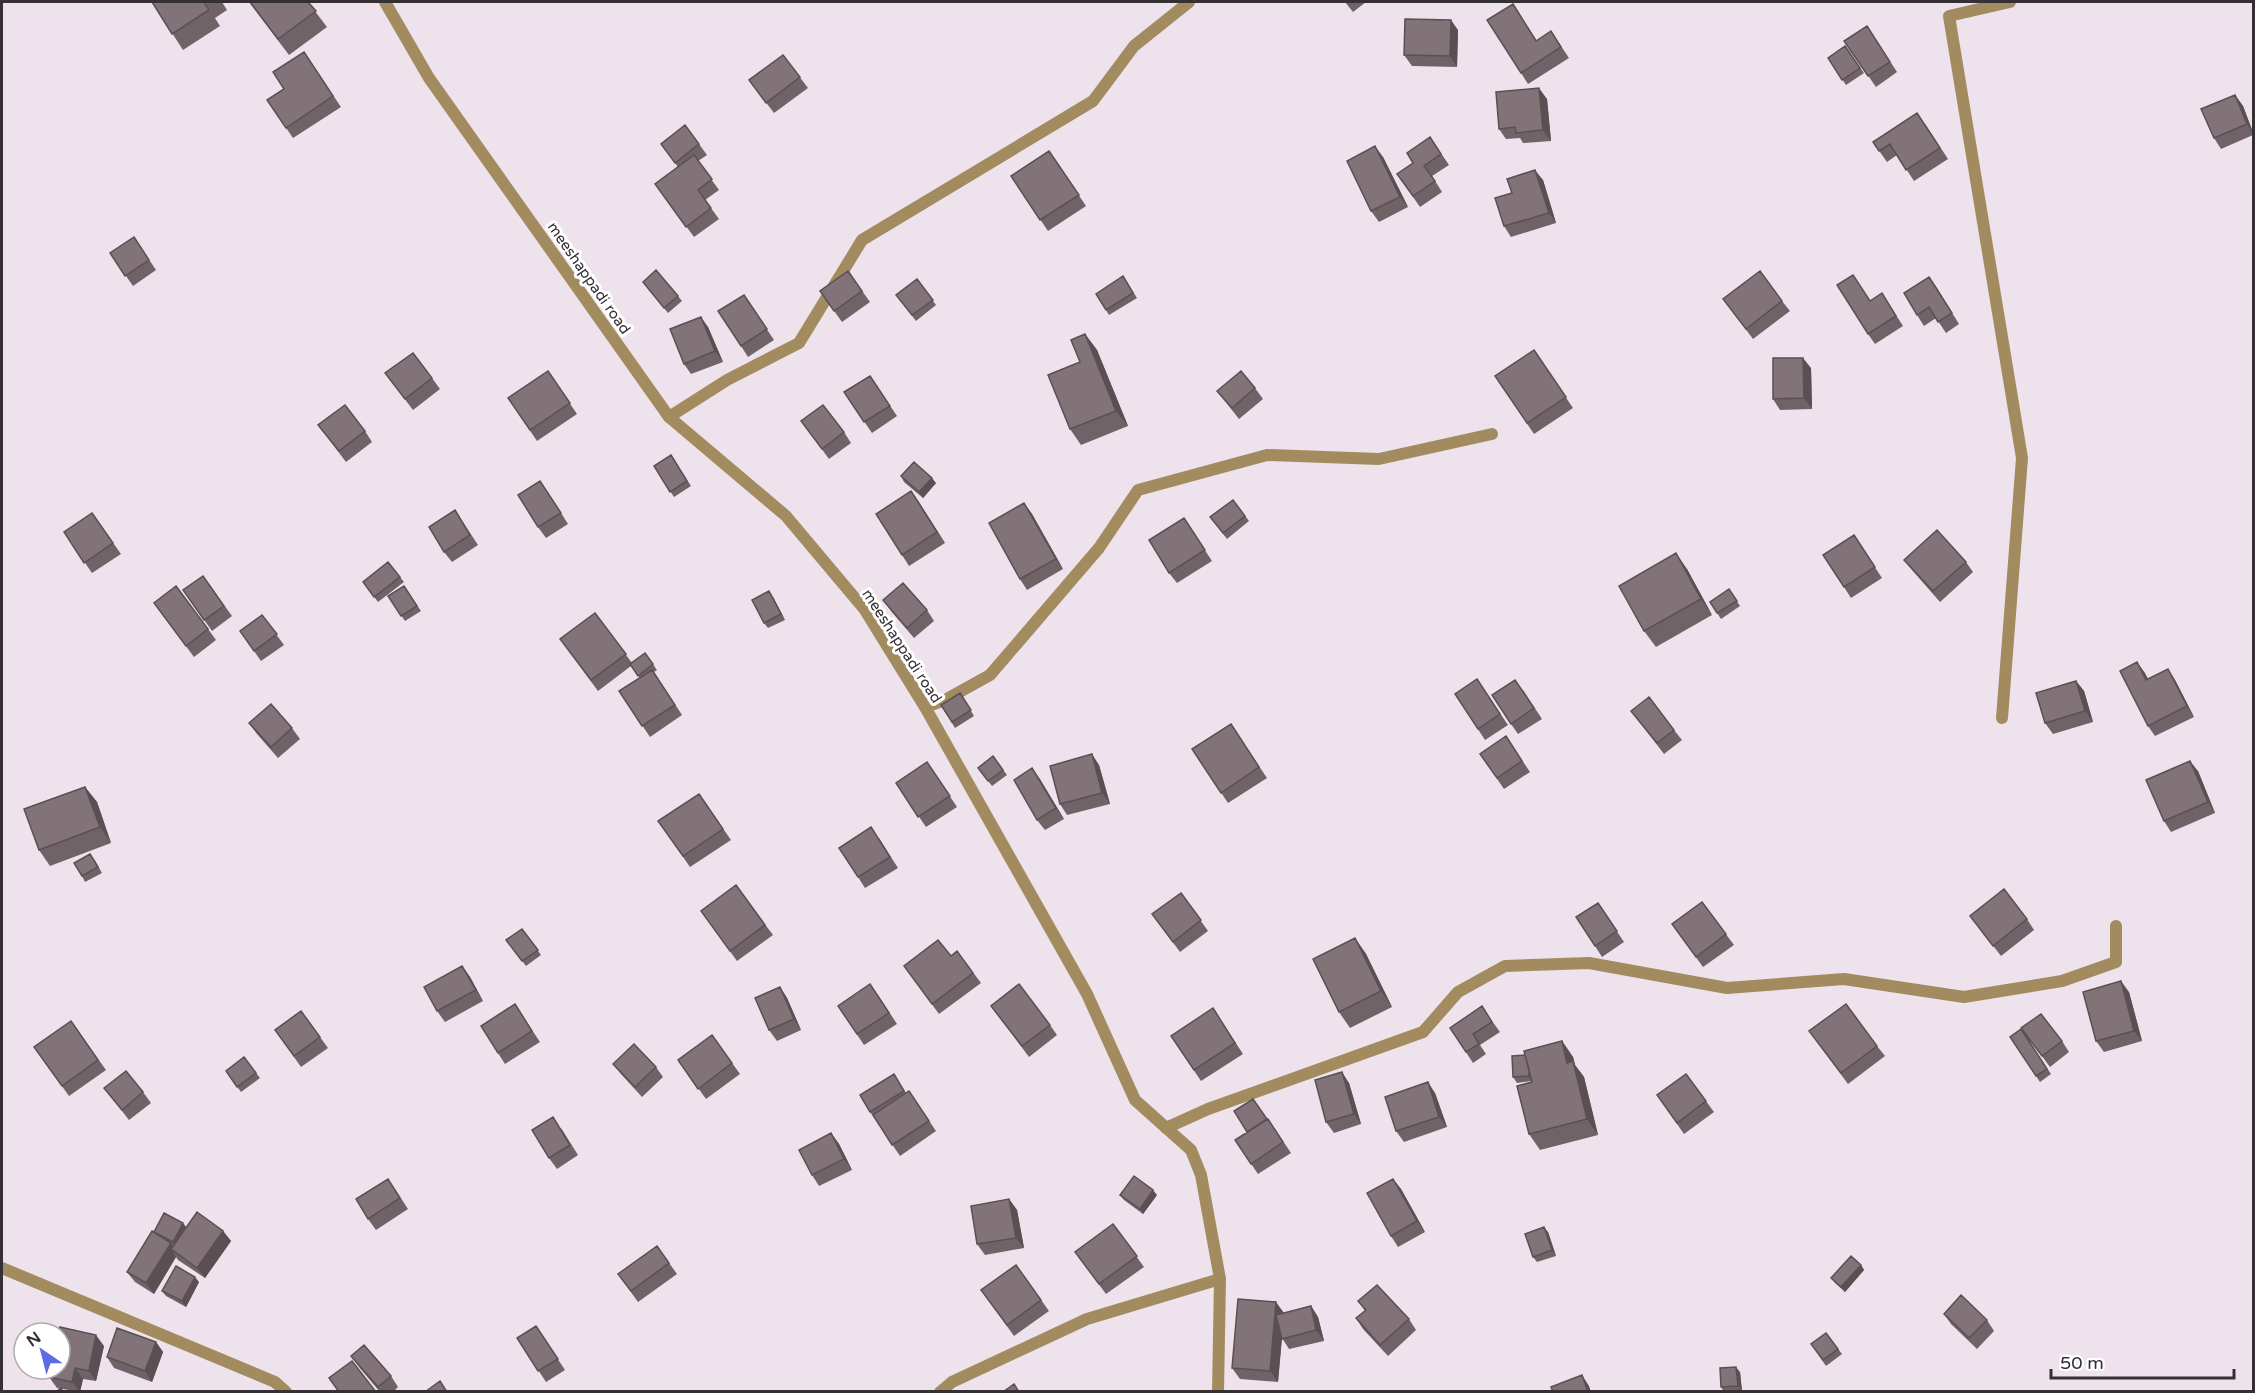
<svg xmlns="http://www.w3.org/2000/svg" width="2255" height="1393" viewBox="0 0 2255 1393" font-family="'Varela Round',sans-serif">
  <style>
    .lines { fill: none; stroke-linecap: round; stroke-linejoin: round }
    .minor { stroke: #a28c5f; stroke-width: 12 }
    .tertiary { stroke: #a28c5f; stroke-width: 12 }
    .wall { fill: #6f6367 }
    .shaded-wall { fill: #5a5054 }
    .building { fill: #817378; stroke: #5a5054; stroke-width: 1.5 }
    .labels { text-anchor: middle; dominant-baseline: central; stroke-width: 6; stroke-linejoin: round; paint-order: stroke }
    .street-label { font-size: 15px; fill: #343033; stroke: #fff }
  </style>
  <rect width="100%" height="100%" fill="#eee3ed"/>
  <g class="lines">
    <!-- minor -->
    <path class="minor" d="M669,417L727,380L799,343L862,240L1093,101L1134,46L1189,2
      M925,707L945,700L990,675L1099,548L1138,490L1267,455L1379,459L1492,434
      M2002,718L2022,458L1949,16L2010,2
      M1166,1128L1208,1109L1423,1032L1458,992L1505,966L1589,963L1727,988L1844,979L1964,997L2062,981L2116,962V926
      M2,1268L275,1382L286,1392
      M940,1392L952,1382L1087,1319L1220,1279"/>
    <!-- tertiary -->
    <path class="tertiary" d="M385,2L429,78L669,417L786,516L865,610L925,707L1087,994L1135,1100L1191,1150L1201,1175L1220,1279L1218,1392"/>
  </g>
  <!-- wall -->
  <path class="wall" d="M152,2H222L227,10L215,18L220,26L183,50Z
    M249,2H308L327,27L289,55Z
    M1345,2H1366L1353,12Z
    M1513,4L1537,41L1551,31L1569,58L1528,84L1521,73Z
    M1867,26L1897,72L1876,87L1844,41Z
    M1458,30L1457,67L1412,66L1404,55Z
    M1845,46L1864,73L1846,85L1828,58Z
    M304,52L341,107L293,138L267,100L284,89Z
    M783,55L808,88L774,113L749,80Z
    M2235,95L2243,106L2253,132V135L2221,149L2214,138Z
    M1547,99L1551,141L1523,143L1520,138L1506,139L1499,129Z
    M1925,124L1948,159L1914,181L1897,155L1887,162L1873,142Z
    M1430,137L1449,165L1432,176L1442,192L1420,207L1397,174L1413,163Z
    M661,144H699L707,155L698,161L719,190L705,200L719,219L694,237L655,184L678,167Z
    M1049,151L1086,206L1048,231L1011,176Z
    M1383,157L1408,207L1379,222L1371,211Z
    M1543,180L1556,223L1511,237L1504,226L1512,193Z
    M134,237L156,270L133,286L110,253Z
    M848,271L870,302L842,322L820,291Z
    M1929,277L1959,324L1946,333L1936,318L1924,326L1917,315Z
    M917,279L936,305L916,321L896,295Z
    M643,282L678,296L682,301L668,313Z
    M1127,282L1137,298L1109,315L1106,310Z
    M744,295L774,340L748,357L741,346Z
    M1723,299L1782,301L1790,311L1753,339Z
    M1870,300L1889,304L1903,326L1875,344L1868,334Z
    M708,327L723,362L691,374L684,364Z
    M1085,334L1097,350L1128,426L1081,445L1070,429L1080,362Z
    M1534,350L1573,408L1534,434L1495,376Z
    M1811,368L1812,409L1780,410L1773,399Z
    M548,371L577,414L537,441L508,398Z
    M385,373L432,378L440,389L413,410Z
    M870,376L897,416L872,433L844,392Z
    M1255,388L1263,399L1239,419L1217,391Z
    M801,421L844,432L851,443L829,459Z
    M318,425L365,431L372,442L346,462Z
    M671,455L691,486L674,497L654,466Z
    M901,476L936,483L923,498L904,482Z
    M547,491L568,524L546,538L538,527Z
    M911,491L945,543L909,566L902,555Z
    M1233,500L1249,521L1227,539L1210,517Z
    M1024,503L1032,514L1063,569L1027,590L1020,579Z
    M455,510L478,545L452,562L444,552Z
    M92,513L121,554L92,573L64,532Z
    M1184,518L1212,561L1177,583L1169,573Z
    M1861,546L1882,578L1851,598L1844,587Z
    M1904,560L1966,562L1973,572L1940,602L1912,570Z
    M388,562L404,582L378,602L363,582Z
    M1687,569L1712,615L1656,647L1644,631Z
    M203,576L232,616L212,631L183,590Z
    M404,586L421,611L405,621L388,596Z
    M1729,589L1740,606L1721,619L1710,602Z
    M773,597L785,620L768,628L764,623Z
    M883,600L927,610L934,621L914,638L891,611Z
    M595,613L632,663L645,653L657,670L654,672L682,715L650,737L619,691L640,678L631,666L598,691L568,650Z
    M162,614L208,629L216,640L194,657Z
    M262,615L284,645L261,661L240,631Z
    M2137,662L2148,679L2168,669L2175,680L2194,717L2155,736L2148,726Z
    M1477,679L1508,725L1485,740L1455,694Z
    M2076,681L2084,691L2093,722L2053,734L2045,723Z
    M1523,690L1542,719L1518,734L1511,724Z
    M960,693L974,716L955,728L941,705Z
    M1631,711L1674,730L1682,740L1664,754Z
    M249,723L292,728L300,739L278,758L257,734Z
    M1231,724L1267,778L1228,803L1192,749Z
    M1506,736L1530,772L1504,789L1480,754Z
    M993,756L1007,775L992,786L978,768Z
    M927,762L957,807L926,827L896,783Z
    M1099,765L1110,804L1067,815L1060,804Z
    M1032,768L1064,819L1045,830L1037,820Z
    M2198,771L2215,813L2171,832L2164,821Z
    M85,787L97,802L111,843L50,866L39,850Z
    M699,794L731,840L690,867L658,821Z
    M879,838L898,868L865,888L858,877Z
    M94,859L102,873L85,882L82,876Z
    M736,885L773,935L737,961L701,911Z
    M1181,893L1208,931L1180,952L1152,914Z
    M1702,902L1734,945L1703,967L1672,924Z
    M1598,903L1624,942L1602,957L1595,946Z
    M1970,916L2027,919L2034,930L2001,956Z
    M522,929L541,955L526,966L506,940Z
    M1355,938L1366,954L1392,1007L1350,1028L1339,1012Z
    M957,951L981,983L939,1014L904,966L951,956Z
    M462,966L470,977L483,1001L445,1022L437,1011Z
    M780,987L787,998L801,1030L777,1041L769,1030Z
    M2129,992L2142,1041L2104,1052L2096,1041Z
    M878,995L897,1024L864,1045L838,1006Z
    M991,1006L1050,1025L1057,1035L1029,1057Z
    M1482,1007L1500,1032L1480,1045L1486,1054L1473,1063L1450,1028Z
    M1213,1008L1243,1054L1201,1081L1171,1036Z
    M301,1011L328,1048L301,1067L275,1030Z
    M522,1015L540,1042L505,1064L498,1053Z
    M71,1021L106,1070L69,1096L34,1047Z
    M2021,1028L2062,1041L2069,1052L2050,1067Z
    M2021,1029L2051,1074L2040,1082L2010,1037Z
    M712,1035L740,1074L706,1099L678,1060Z
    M1562,1041L1573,1057L1575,1065L1584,1077L1598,1135L1540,1150L1529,1134L1532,1081L1517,1083L1513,1077L1525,1055Z
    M1817,1042L1877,1046L1885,1056L1848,1084Z
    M244,1057L260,1078L241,1092L226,1071Z
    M613,1064L656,1067L663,1077L642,1097L621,1074Z
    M1686,1074L1714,1112L1684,1134L1657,1095Z
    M1349,1083L1361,1124L1334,1133L1326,1122Z
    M901,1085L906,1093L909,1091L936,1131L900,1156L870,1112Z
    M104,1088L143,1092L151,1103L129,1120Z
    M1435,1093L1447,1127L1404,1142L1396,1131Z
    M1267,1119L1275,1129L1291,1153L1258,1174L1235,1140Z
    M561,1128L578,1155L557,1169L549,1158Z
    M831,1133L839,1144L852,1170L819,1186L812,1175Z
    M1393,1179L1401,1189L1425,1232L1398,1247L1391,1236Z
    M395,1189L408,1209L376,1230L368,1219Z
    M1120,1195H1157L1143,1214L1124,1200Z
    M1009,1199L1017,1210L1024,1248L985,1255L977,1244Z
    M1113,1224L1144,1267L1106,1294L1083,1263Z
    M186,1227L223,1231L231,1241L205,1278L178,1260L176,1257L154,1294L135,1282L127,1272L154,1232Z
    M1548,1232L1556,1256L1537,1262L1533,1257Z
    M657,1246L677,1274L638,1302L618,1274Z
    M1016,1265L1049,1311L1014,1336L981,1290Z
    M1861,1265L1864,1270L1845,1292L1835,1283L1831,1278Z
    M199,1282L186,1307L166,1296L162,1291Z
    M1358,1301L1409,1319L1416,1330L1388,1356L1363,1329L1356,1318L1365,1311Z
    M1311,1306L1318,1317L1324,1341L1289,1349L1282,1338L1278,1382L1240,1379L1232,1368Z
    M1944,1314L1987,1320L1994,1331L1977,1349L1951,1324Z
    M536,1326L565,1370L546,1382L517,1338Z
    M1826,1333L1842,1354L1826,1366L1811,1344Z
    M156,1342L163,1352L152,1382L114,1368L107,1357Z
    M104,1346L96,1381L83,1379L80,1392L57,1388L49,1377Z
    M351,1356L391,1376L398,1387L393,1392H380L359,1367Z
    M1740,1372L1742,1391L1724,1392L1721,1387Z"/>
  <!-- shaded-wall -->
  <path class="shaded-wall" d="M1451,20L1458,30L1457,67L1450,56Z
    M1539,88L1547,99L1551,141L1543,130Z
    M2235,95L2243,106L2253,133L2247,124Z
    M1375,146L1383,157L1408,207L1400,197Z
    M1535,170L1543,180L1556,223L1549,213Z
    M1929,277L1937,288L1959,324L1952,313Z
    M701,317L708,327L723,362L715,351Z
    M1085,334L1097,350L1128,426L1116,411Z
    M1803,358L1811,368L1812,409L1804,398Z
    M932,478L936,483L923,498L919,492Z
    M911,491L919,502L945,543L937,532Z
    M1024,503L1032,514L1063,569L1056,559Z
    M1676,553L1687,569L1712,615L1701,599Z
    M769,591L773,597L785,620L781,614Z
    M2137,662L2145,673L2154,691L2146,680Z
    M2168,669L2175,680L2194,717L2187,706Z
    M2076,681L2084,691L2093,722L2085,711Z
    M1092,754L1099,765L1110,804L1102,793Z
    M2190,761L2198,771L2215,813L2208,802Z
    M1032,768L1040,779L1064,819L1056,808Z
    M85,787L97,802L111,843L100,827Z
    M1355,938L1366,954L1392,1007L1381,991Z
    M462,966L470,977L483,1001L476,990Z
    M2121,981L2129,992L2142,1041L2134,1031Z
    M780,987L787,998L801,1030L794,1019Z
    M1562,1041L1573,1057L1575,1065L1584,1077L1598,1135L1587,1119L1567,1063Z
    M1342,1072L1349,1083L1361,1124L1354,1114Z
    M1428,1082L1435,1093L1447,1127L1439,1117Z
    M831,1133L839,1144L852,1170L844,1159Z
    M1393,1179L1401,1189L1425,1232L1417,1221Z
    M1153,1190L1157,1195L1143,1214L1140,1209Z
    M1009,1199L1017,1210L1024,1248L1016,1238Z
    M183,1223L187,1228L177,1247L173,1242Z
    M1544,1227L1548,1232L1556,1256L1552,1250Z
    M223,1231L231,1241L205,1278L197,1268Z
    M171,1243L178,1254L171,1249L176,1257L154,1294L146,1283Z
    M1861,1265L1864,1270L1845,1292L1841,1287Z
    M195,1277L199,1282L186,1307L182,1301Z
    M1276,1302L1284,1313L1278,1382L1270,1371Z
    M1311,1306L1318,1317L1324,1341L1316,1330Z
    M96,1335L104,1346L96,1381L89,1371Z
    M156,1342L163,1352L152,1382L145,1371Z
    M1736,1367L1740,1372L1742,1391L1738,1386Z
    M75,1368L83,1379L80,1392L72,1382Z
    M1582,1375L1589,1386L1591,1392H1588Z"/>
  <!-- building -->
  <path class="building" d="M152,2H204L209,10L172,34Z
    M250,2H308L316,11L278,39Z
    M1513,4L1536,41L1551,31L1561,47L1521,73L1487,20Z
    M1405,19L1451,20L1450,56L1404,55Z
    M1867,26L1890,62L1868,76L1844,41Z
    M1845,46L1860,68L1842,80L1828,58Z
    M304,52L333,96L286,128L267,100L284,89L273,72Z
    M783,55L800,77L766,103L749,80Z
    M1539,88L1543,130L1516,133L1515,127L1499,129L1496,92Z
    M2235,95L2247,124L2214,138L2201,109Z
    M1917,113L1940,148L1906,170L1890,144L1879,151L1873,142Z
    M685,125L699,144L675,163L661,144Z
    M1430,137L1441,154L1424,166L1435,181L1413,196L1397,174L1413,163L1407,153Z
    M1375,146L1400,197L1371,211L1347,161Z
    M1049,151L1079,195L1040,220L1011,176Z
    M694,155L712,179L698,190L711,208L686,227L655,184Z
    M1535,170L1549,213L1504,226L1495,198L1512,193L1507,179Z
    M134,237L149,260L125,276L110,253Z
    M656,270L678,296L664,308L643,282Z
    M848,271L862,291L834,311L820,291Z
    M1760,271L1782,301L1746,329L1723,299Z
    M1853,275L1870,301L1882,293L1896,316L1868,334L1837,285Z
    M1123,276L1133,293L1106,310L1096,294Z
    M1929,277L1952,313L1938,322L1929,307L1917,315L1904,293Z
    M917,279L933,300L912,315L896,295Z
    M744,295L767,329L741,346L718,311Z
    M701,317L715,351L684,364L670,329Z
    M1085,334L1116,411L1070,429L1048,375L1080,362L1071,340Z
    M1534,350L1566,397L1527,423L1495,376Z
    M413,353L432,378L405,399L385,373Z
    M1773,358H1803L1804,398L1773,399Z
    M548,371L570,403L530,430L508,398Z
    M1241,371L1255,388L1232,408L1217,391Z
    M870,376L890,406L864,422L844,392Z
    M345,405L365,431L339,451L318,425Z
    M823,405L844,432L822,449L801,421Z
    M671,455L687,481L670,492L654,466Z
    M914,462L932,478L919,492L901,476Z
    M540,481L561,513L538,527L518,495Z
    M911,491L937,532L902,555L876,514Z
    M1233,500L1245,516L1223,533L1210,517Z
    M1024,503L1056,559L1020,579L989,523Z
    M455,510L470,535L444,552L429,527Z
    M92,513L113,543L84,563L64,532Z
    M1184,518L1205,550L1169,573L1149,540Z
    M1937,530L1966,562L1933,591L1904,560Z
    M1854,535L1875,567L1844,587L1823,555Z
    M1676,553L1701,599L1644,631L1619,586Z
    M388,562L400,577L374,597L363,582Z
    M203,576L224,606L204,620L183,590Z
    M903,583L927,610L907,628L883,600Z
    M176,586L208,629L186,646L154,603Z
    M404,586L417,606L401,616L388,596Z
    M1729,589L1737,601L1717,613L1710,602Z
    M769,591L781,614L764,623L752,600Z
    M595,613L626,654L591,680L560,639Z
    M262,615L277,634L254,651L240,631Z
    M645,653L653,664L638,676L630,664Z
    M2137,662L2146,680L2168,669L2187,706L2148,726L2120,671Z
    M652,670L675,705L642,726L619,691Z
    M1477,679L1500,714L1478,729L1455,694Z
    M1515,680L1534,708L1511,724L1492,695Z
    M2076,681L2085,711L2045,723L2036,693Z
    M960,693L971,710L952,722L941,705Z
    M1649,697L1674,730L1657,743L1631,711Z
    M271,704L292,728L271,747L249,723Z
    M1231,724L1259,767L1221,793L1192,749Z
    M1506,736L1522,761L1497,778L1480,754Z
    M1092,754L1102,793L1060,804L1050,766Z
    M993,756L1003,770L988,781L978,768Z
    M2190,761L2208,802L2164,821L2146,780Z
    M927,762L950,796L918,817L896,783Z
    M1032,768L1056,808L1037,820L1014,780Z
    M85,787L100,827L39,850L24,809Z
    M699,794L723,829L683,856L658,821Z
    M871,827L890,857L858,877L839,848Z
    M90,854L98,867L82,876L74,863Z
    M736,885L765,925L730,951L701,911Z
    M2004,889L2027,919L1993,946L1970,916Z
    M1181,893L1201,920L1173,942L1152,914Z
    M1702,902L1726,934L1696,957L1672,924Z
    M1598,903L1617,931L1595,946L1576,917Z
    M522,929L538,950L522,961L506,940Z
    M1355,938L1381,991L1339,1012L1313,959Z
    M938,940L951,956L957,951L973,973L932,1004L904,966Z
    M462,966L476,990L437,1011L424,987Z
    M2121,981L2134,1031L2096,1041L2083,992Z
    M870,984L889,1013L857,1034L838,1006Z
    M1019,984L1050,1025L1022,1046L991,1006Z
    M780,987L794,1019L769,1030L755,998Z
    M515,1004L532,1031L498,1053L481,1026Z
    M1846,1004L1877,1046L1841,1073L1809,1031Z
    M1482,1006L1492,1022L1473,1034L1479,1044L1466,1052L1450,1028Z
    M1213,1008L1235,1043L1194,1070L1171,1036Z
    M301,1011L320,1037L294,1056L275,1030Z
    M2041,1014L2062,1041L2042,1056L2021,1028Z
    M71,1021L98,1060L62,1086L34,1047Z
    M2021,1029L2047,1069L2036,1076L2010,1037Z
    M712,1035L732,1063L698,1089L678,1060Z
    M1562,1041L1567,1063L1573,1061L1587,1119L1529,1134L1517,1086L1532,1082L1524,1051Z
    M634,1044L656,1067L635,1087L613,1064Z
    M1525,1055L1529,1069V1076L1513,1077L1512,1056Z
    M244,1057L256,1073L237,1087L226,1071Z
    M126,1071L143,1092L122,1110L104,1088Z
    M1342,1072L1354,1114L1326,1122L1315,1080Z
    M894,1074L904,1091L870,1112L860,1095Z
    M1686,1074L1706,1101L1677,1123L1657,1095Z
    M1428,1082L1439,1117L1396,1131L1385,1097Z
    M909,1091L929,1121L892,1145L873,1115Z
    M1253,1099L1267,1119L1247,1132L1234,1111Z
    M553,1117L570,1145L549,1158L532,1130Z
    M1268,1119L1283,1142L1251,1164L1235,1140Z
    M831,1133L844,1159L812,1175L799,1150Z
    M1134,1176L1153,1190L1140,1209L1120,1195Z
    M388,1179L400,1198L368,1219L356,1199Z
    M1393,1179L1417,1221L1391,1236L1367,1193Z
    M1009,1199L1016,1238L977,1244L971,1206Z
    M197,1212L223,1231L197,1268L171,1249Z
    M164,1213L183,1223L173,1242L154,1232Z
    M1113,1224L1137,1256L1099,1284L1075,1252Z
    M1544,1227L1552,1250L1533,1257L1525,1234Z
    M152,1231L171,1243L146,1283L127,1272Z
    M657,1246L669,1263L631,1291L618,1274Z
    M1851,1256L1861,1265L1841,1287L1831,1278Z
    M1016,1265L1041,1300L1007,1325L981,1290Z
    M176,1266L195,1277L182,1301L162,1291Z
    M1377,1285L1409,1319L1380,1345L1356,1318L1366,1310L1358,1301Z
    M1961,1295L1987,1320L1969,1338L1944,1314Z
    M1238,1299L1276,1302L1270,1371L1232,1368Z
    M1311,1306L1316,1330L1282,1339L1276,1315Z
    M536,1326L558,1359L538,1371L517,1338Z
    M60,1327L96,1335L89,1371L75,1368L72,1382L49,1377L51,1369H60V1333H58Z
    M117,1328L156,1342L145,1371L107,1357Z
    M1826,1333L1838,1349L1823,1360L1811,1344Z
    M364,1345L391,1376L378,1387L351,1356Z
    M352,1361L376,1392H339L329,1378Z
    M1736,1367L1738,1386L1721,1387L1720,1368Z
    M1582,1375L1588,1392H1553L1551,1387Z
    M440,1381L447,1392H425Z
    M1014,1384L1019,1392H1003Z
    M61,1388L63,1392H56Z"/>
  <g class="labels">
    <!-- street labels -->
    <g class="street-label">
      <text transform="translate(589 278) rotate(55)">meeshappadi road</text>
      <text transform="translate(902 646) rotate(57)">meeshappadi road</text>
    </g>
  </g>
  <!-- border -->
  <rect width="2255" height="1393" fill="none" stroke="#343033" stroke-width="6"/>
  <!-- north arrow -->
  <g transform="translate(42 1351) rotate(325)"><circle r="28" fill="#ffffff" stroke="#aeacad" stroke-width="1.5"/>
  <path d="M0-4.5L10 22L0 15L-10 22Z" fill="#5b6de4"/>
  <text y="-9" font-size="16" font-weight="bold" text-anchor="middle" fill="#343033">N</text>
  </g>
  <!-- scale -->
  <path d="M2051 1369v9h183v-9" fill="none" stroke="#343033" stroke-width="3"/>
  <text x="2060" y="1369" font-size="18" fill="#343033" stroke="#ffffff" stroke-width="4.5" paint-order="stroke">50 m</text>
</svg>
